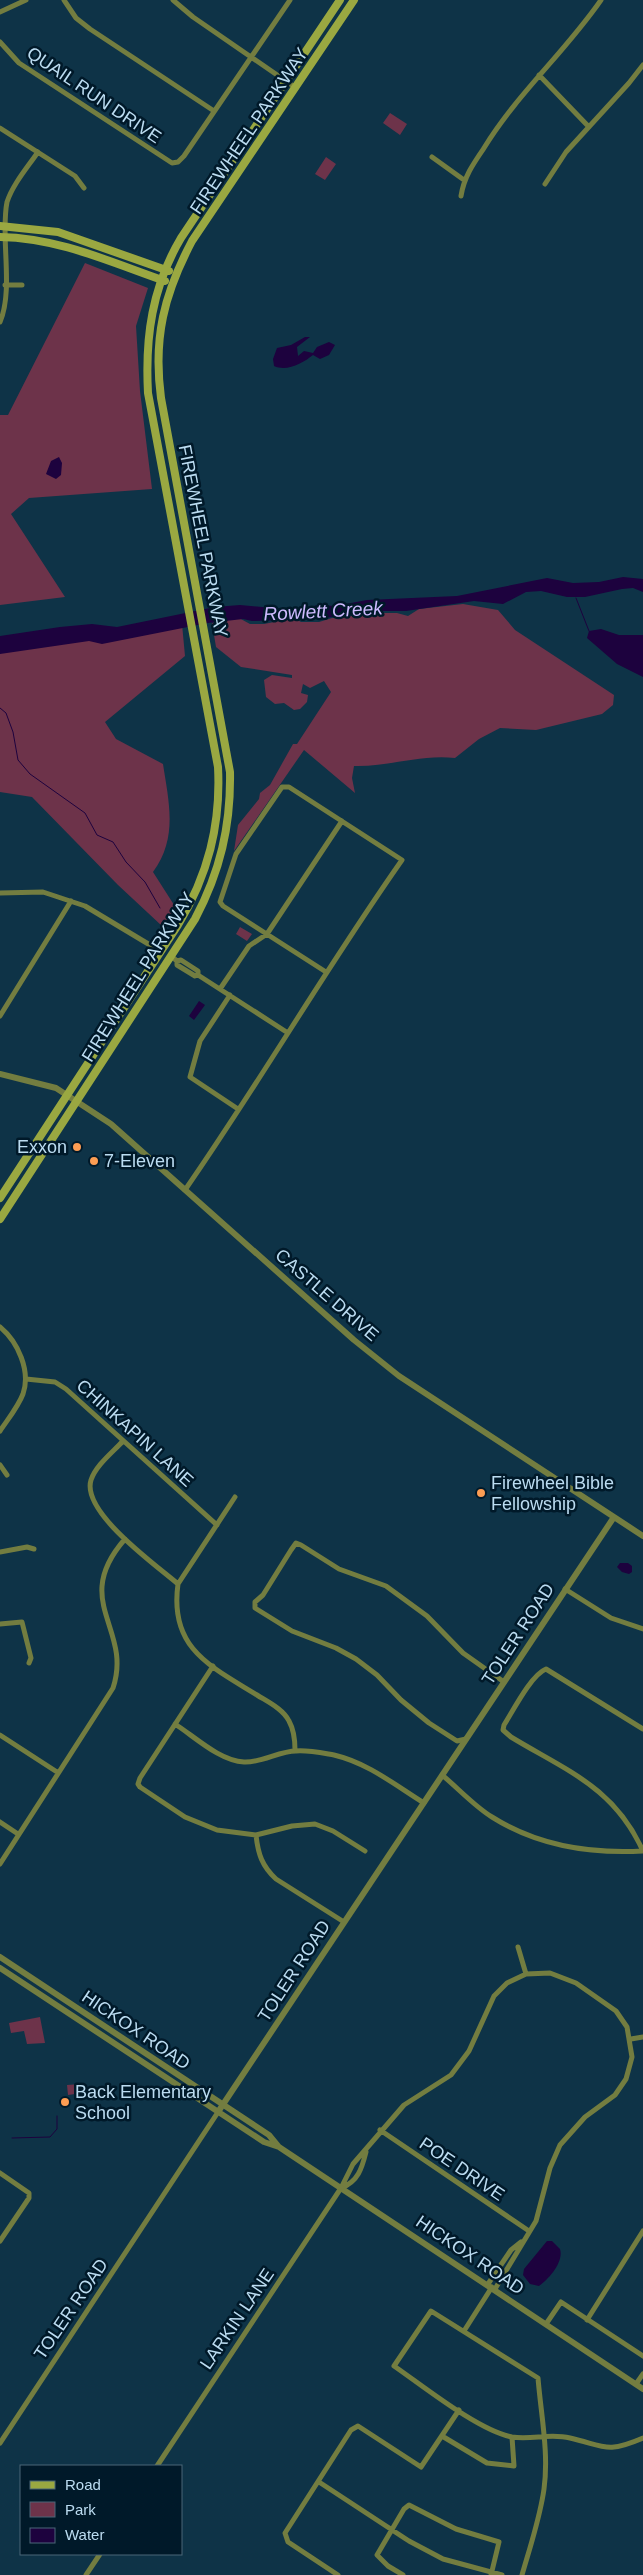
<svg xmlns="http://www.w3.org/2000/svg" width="643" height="2575" viewBox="0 0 643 2575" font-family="Arial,sans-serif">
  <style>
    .green { fill: #6d334a }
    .water { fill: #1d023e }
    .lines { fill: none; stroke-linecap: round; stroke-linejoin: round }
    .stream { stroke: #1d023e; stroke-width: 1 }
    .minor { stroke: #737d40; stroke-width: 5 }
    .tertiary { stroke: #737d40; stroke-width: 6 }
    .secondary { stroke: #9aa841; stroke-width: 8 }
    .poi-dot { fill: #fc9d53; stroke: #001929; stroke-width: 2 }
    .labels { text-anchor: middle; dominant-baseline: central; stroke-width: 5; stroke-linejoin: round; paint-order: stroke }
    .street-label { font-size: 18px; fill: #bbdcf1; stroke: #001929 }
    .poi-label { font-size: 18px; fill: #bbdcf1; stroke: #001929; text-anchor: start }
    .water-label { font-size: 19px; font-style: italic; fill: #cdbafe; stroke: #001929 }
  </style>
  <rect width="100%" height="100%" fill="#0e3347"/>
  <!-- green -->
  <path class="green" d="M390,113L407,124L400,135L383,123Z
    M326,157L336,164L325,180L315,174Z
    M85,263L148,288L136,326L140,391L152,489L29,498L11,514L65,597L0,605V415H8Z
    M463,604L498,610L515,630L614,695L613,705L602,714L536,730L500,728L479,739L455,758C420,754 389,767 354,766L352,778L355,793L304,750L234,851L238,825L259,799L260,793L270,785L293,744H297L331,692L324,681L310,688L303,684L301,693L308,695L307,702L300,709L294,710L284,703L275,704L266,697L264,680L272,675L292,678V675L241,667L216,647L212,623L239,618L250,624H264L294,618L301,622H319L332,618L378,613H397L408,616L419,609Z
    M182,624L185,656L105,722L116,739L163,764C169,803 178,838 153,872L176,908L162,926L118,885L32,797L0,792V642Z
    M240,927L252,934L247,941L236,934Z
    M40,2017L45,2043L27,2044L24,2031L11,2033L9,2023Z
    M81,2084L82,2093L68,2095L67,2085Z"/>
  <!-- water -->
  <path class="water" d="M305,337H310L297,347L298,356L304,351L313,353L317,347L329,342L335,345L329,355L320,359L313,355C303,363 287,372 274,366L273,359L277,348L291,345Z
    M59,457L62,463L61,475L56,479L46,474L51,461Z
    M623,577L643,579V592L633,588L622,589L585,597H567L541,591L526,592L503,604L474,601L406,611H374L318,619L252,621L243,619L208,623L102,644L89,641L0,654V636L60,627L92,624L117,627L215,607L240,605L296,610L318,605L335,606L367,600L457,596L547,578L573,583L599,582Z
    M601,629L619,635H643V677L617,664L587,638L589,631Z
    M199,1001L205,1005L194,1020L189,1016Z
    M620,1563H628L632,1566V1572L629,1574L622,1572L617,1567Z
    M547,2241H552L560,2249C564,2262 549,2279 539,2286L530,2284L523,2275L524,2269Z"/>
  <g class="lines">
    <!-- stream -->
    <path class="stream" d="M576,598L589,631
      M0,708L6,713L13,732L18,760L30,774L85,813L97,835L113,842L126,862L145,882L160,908
      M12,2138L50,2137L57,2129V2116"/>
    <!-- minor -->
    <path class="minor" d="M64,0L76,18L90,29L214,111
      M173,0L193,17L296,88
      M0,12L26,0
      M0,42L19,63L172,163L178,162L184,156L290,0
      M539,75L589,127
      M0,128L75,176L84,188
      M432,157L464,180
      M545,184L566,152L629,83L643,65
      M461,196C464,177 473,164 484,148C517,94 565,52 601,0
      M5,285H22
      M0,322C14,289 0,236 7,202C13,184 27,168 38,152
      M0,893L43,892L85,906L160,951
      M171,956L177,961V965L195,976L198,975
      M177,961L181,960L198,971V975L288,1033
      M220,989L249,946L267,934L342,821
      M230,995L200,1041L190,1077L238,1109
      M0,1016L71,901
      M185,1190C260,1082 326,968 402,860L289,787H282L236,854L220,902L223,906L326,972
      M0,1327C18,1342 31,1371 23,1394C18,1407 8,1419 0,1431
      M26,1379L55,1382L66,1389L217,1525
      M123,1441C113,1452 96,1465 91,1480C81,1512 156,1565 178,1584
      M0,1465L7,1475
      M235,1497L178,1584C169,1648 210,1666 257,1695C268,1702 283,1709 289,1721C294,1730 295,1740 295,1750
      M0,1552L27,1547L34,1549
      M565,1589L611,1618L643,1629
      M0,1624L22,1622L31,1658L29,1663
      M213,1666L140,1778L138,1784L140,1787L185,1817L217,1830L256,1835L292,1826L315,1824L333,1831L365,1851
      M175,1724C195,1737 220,1761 244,1762C262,1763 279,1751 296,1751C308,1750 322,1753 334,1755C368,1763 395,1785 424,1803
      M643,1729L546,1669C531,1675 513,1711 504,1725L503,1730L511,1737C567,1771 614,1787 643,1851
      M0,1735L57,1772
      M466,1739L457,1741L429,1723L401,1700L377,1675L356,1659L336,1648L292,1631L255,1608V1602L263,1595L291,1550L296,1543L301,1545L339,1569L386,1586L427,1616L463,1653L504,1682
      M442,1775C458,1788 474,1806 492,1817C538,1846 590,1854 643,1851
      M0,1822L18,1834
      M256,1835C258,1854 262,1866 276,1879L344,1922
      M0,1864L113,1688C133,1628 70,1602 125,1539
      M518,1947L526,1974
      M631,2039L643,2037
      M380,2130L529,2231
      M0,2173L29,2193V2198L0,2241
      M341,2188C358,2182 362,2168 366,2152
      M488,2284L511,2250L521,2242
      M587,2320L643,2231
      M546,2324L561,2302L643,2356
      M464,2331L492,2287
      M636,2384L643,2374
      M442,2436L487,2463L514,2466L512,2437
      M0,2443L218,2112
      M157,2466L341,2188L353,2164L404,2105L451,2075L469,2051L494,1996L507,1983L526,1974L550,1973L576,1983L616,2011L627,2027L632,2057L626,2079L615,2095L585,2117L560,2145L550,2168L536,2221L495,2289
      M319,2482L409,2541L443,2559L502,2575
      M86,2575L100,2554
      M338,2575L288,2542L285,2533L351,2430L358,2426L421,2467L459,2410
      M403,2575L388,2566L377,2555L404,2509L409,2505L456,2529L499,2542L491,2575
      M522,2575C530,2547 540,2518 544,2489C549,2453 541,2415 538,2378L431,2311L394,2366C423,2386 479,2431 512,2437C532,2440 550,2433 570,2438C605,2446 606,2454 643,2438"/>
    <!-- tertiary -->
    <path class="tertiary" d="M0,1074L56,1088L111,1124L354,1340L399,1376L643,1536
      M0,1957L269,2135L278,2146
      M0,1968L264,2142L279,2147L643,2389
      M218,2112L614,1517"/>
    <!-- secondary -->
    <path class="secondary" d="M0,226L58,232L169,271
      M0,237C59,238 110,262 165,281
      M0,1198L178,925C208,875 221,825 218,767L148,393C145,337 152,287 181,238L340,0
      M0,1219L195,919C220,872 231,826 230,772L161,398C153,338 164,294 192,241L354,0"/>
  </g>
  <!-- markers -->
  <g class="poi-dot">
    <circle cx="77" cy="1147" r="5"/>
    <circle cx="94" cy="1161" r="5"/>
    <circle cx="481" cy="1493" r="5"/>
    <circle cx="65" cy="2102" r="5"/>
  </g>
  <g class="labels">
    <!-- street labels -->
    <g class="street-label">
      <text transform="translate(94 95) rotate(34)">QUAIL RUN DRIVE</text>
      <text transform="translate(249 131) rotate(-56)">FIREWHEEL PARKWAY</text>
      <text transform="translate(203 541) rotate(79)">FIREWHEEL PARKWAY</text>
      <text transform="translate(138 977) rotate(-58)">FIREWHEEL PARKWAY</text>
      <text transform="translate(327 1295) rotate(41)">CASTLE DRIVE</text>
      <text transform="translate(135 1433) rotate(42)">CHINKAPIN LANE</text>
      <text transform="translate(518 1634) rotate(-57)">TOLER ROAD</text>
      <text transform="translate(294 1971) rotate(-57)">TOLER ROAD</text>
      <text transform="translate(136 2030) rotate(34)">HICKOX ROAD</text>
      <text transform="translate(462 2169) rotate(34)">POE DRIVE</text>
      <text transform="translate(470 2255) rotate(34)">HICKOX ROAD</text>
      <text transform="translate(71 2309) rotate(-56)">TOLER ROAD</text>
      <text transform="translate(237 2319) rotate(-56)">LARKIN LANE</text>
    </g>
    <!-- poi labels -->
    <g class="poi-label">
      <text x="67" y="1147" text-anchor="end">Exxon</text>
      <text x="104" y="1161">7-Eleven</text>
      <text x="491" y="1483">Firewheel Bible<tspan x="491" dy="21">Fellowship</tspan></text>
      <text x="75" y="2092">Back Elementary<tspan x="75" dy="21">School</tspan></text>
    </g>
    <!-- water labels -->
    <g class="water-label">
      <text transform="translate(323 611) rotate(-3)">Rowlett Creek</text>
    </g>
  </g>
  <!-- legend -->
  <rect x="20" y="2465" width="162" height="90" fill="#001929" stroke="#4b6779"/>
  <rect x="30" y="2481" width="25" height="8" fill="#9aa841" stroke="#4b6779"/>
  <text x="65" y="2490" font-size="15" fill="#bbdcf1">Road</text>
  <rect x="30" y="2502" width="25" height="15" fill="#6d334a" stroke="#4b6779"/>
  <text x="65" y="2515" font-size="15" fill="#bbdcf1">Park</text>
  <rect x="30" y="2528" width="25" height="15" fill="#1d023e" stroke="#4b6779"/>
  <text x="65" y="2540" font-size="15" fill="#bbdcf1">Water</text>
</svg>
